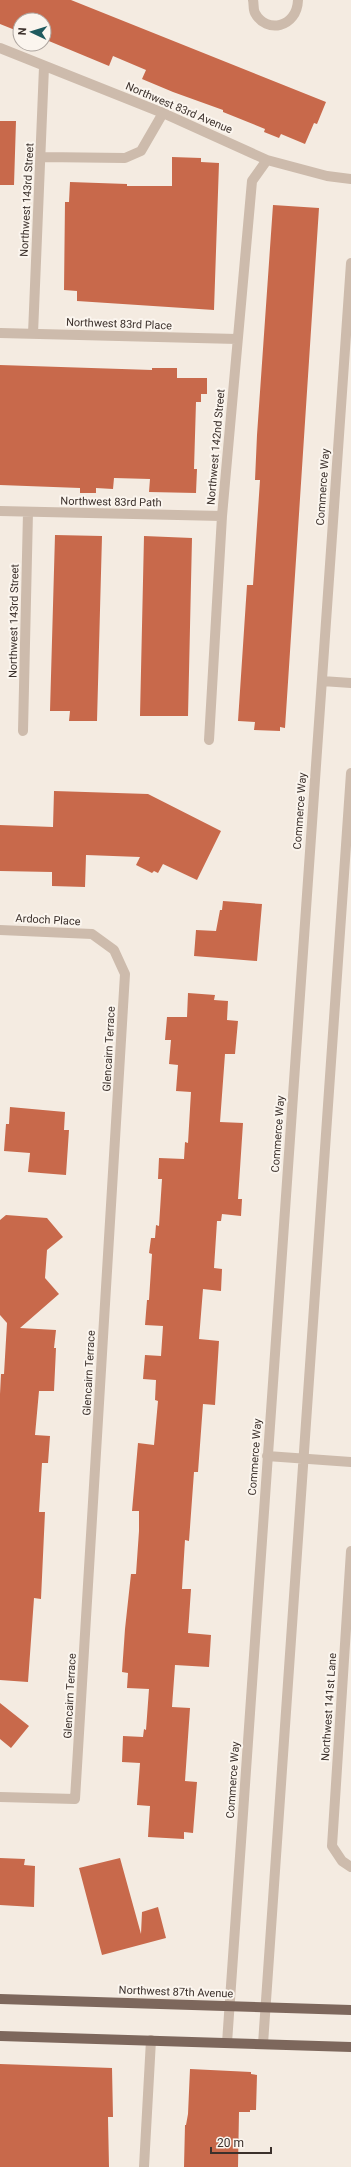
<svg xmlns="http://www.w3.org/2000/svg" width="351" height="2167" viewBox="0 0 351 2167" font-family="Roboto,sans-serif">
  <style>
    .building { fill: #c8694b }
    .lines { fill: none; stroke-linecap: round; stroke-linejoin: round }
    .minor { stroke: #cdbbac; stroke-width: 10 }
    .major { stroke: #7d675c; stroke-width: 10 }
    .labels { text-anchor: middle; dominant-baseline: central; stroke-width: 4; stroke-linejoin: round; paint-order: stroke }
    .street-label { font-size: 11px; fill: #3b302b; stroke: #fbf5ee }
  </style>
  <rect width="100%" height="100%" fill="#f4ebe1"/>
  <!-- building -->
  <path class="building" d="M0,0H71L326,102L317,124L314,123L305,144L281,134L279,138L264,132L265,129L223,112V110L173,92L142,79L146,70L113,56L109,66L44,39V20H20V32L0,24Z
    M0,121H16L14,185H0Z
    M172,157L201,158V162L219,163L214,310L77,301V291L64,290L65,202H69L70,182L127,184V186H172Z
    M273,205L319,208L285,728L280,727V731L254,730L255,722L238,721L247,585H253L260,480H255L257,435Z
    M0,365L152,370V368H177V378H207V394H201V402H196L194,469H197L196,493L149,492L150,479L114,478L113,489L96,488V493H80V488L0,485Z
    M55,535L102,536L97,721H69L70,711H50Z
    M144,536L192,538L188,716H140Z
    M54,791L148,794L221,831L197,880L163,864L158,873L154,871L152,873L136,865L140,857L86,855L85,887L52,886V872L0,871V825L53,827Z
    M223,901L262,904L257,961L194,956L196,930L216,931L220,910H222Z
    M188,993L215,995L214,1000L228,1001L227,1020L238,1021L235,1054H225L220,1122L243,1123L238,1199H242L241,1216L222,1214L221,1221H217L214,1268L222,1269L221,1291L203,1289L199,1339L219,1341L215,1405L203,1404L198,1472H194L189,1541L185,1540L182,1589H191L188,1633L211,1635L209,1667L175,1665L172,1707L190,1708L185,1781L197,1782L193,1833L184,1832V1839L148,1837L150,1806L137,1805L140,1763L122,1762L123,1736L143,1737L144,1729L146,1730L149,1689L127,1688L128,1673L122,1672L125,1629L131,1574H136L139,1531V1511H132L138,1443L154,1445L158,1401L155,1400L156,1380L143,1379L145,1355L161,1356L163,1326L145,1325L147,1300H149L152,1254L149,1253L151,1238H155L156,1225L159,1226L162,1179H158L159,1158L184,1159L185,1142L188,1143L191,1092L176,1091L178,1065L169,1064L171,1040H165L167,1017H187Z
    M10,1107L65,1112L64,1130H69L66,1175L28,1172L30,1153L4,1151L6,1124H9Z
    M6,1215L47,1218L63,1237L47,1250L45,1278L59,1294L20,1328L56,1330L54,1348H56L54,1391H39L35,1435L50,1436L48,1463H42L39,1512H45L41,1599L34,1598L28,1682L0,1680V1394L1,1374H4L7,1323L0,1315V1220Z
    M0,1703L29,1726L11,1748L0,1739Z
    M0,1858L25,1859L24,1865L35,1866L34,1907L0,1905Z
    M120,1858L141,1934L142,1912L158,1907L166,1938L102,1955L79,1868Z
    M0,2064L112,2068L113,2117H108L109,2167H0Z
    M190,2069L251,2072V2074L257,2075L256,2110H250V2112H239L238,2167H184L185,2125H186L188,2114Z"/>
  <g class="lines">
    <!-- minor -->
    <path class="minor" d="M253,0C254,4 253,9 255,13C266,34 297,28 298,0
      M0,48L163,113L267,160L327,176L351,179
      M42,157L125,158L141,151L163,113
      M0,333L237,339
      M33,334L44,67
      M0,511L222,516
      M322,681L351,683
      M23,731L28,512
      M209,740L222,516L252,181L267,160
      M0,930L92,934L114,950L125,974L75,1799L0,1797
      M267,1456L351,1462
      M351,1551L332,1846L342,1861L351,1867
      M227,2043L351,263
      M263,2044L351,773
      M144,2167L151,2040"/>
    <!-- major -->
    <path class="major" d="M0,1999L351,2010
      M0,2036L351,2047"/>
  </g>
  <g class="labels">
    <!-- street labels -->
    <g class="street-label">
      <text transform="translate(179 108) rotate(23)">Northwest 83rd Avenue</text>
      <text transform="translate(27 200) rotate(-87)">Northwest 143rd Street</text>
      <text transform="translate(119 324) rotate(2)">Northwest 83rd Place</text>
      <text transform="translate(216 447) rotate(-85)">Northwest 142nd Street</text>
      <text transform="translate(323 487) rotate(-86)">Commerce Way</text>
      <text transform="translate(111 502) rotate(1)">Northwest 83rd Path</text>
      <text transform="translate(14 621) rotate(-89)">Northwest 143rd Street</text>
      <text transform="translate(300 811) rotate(-86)">Commerce Way</text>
      <text transform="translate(48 920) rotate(3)">Ardoch Place</text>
      <text transform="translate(109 1049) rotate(-87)">Glencairn Terrace</text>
      <text transform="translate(278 1134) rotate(-86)">Commerce Way</text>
      <text transform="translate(89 1373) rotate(-87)">Glencairn Terrace</text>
      <text transform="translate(255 1457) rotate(-86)">Commerce Way</text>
      <text transform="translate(70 1696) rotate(-87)">Glencairn Terrace</text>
      <text transform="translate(329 1707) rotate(-86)">Northwest 141st Lane</text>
      <text transform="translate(233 1780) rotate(-86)">Commerce Way</text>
      <text transform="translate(176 1992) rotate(2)">Northwest 87th Avenue</text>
    </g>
  </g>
  <!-- north arrow -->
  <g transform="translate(32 32) rotate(274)"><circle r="19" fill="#fbf5ee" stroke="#aea6a0"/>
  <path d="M0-3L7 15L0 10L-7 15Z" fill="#1f5a5e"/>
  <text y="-6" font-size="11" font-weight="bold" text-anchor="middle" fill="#3b302b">N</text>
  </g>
  <!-- scale -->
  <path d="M211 2147v6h60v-6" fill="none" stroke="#3b302b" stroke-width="2"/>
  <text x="217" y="2147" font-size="12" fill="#3b302b" stroke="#fbf5ee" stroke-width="3" paint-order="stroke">20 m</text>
</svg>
